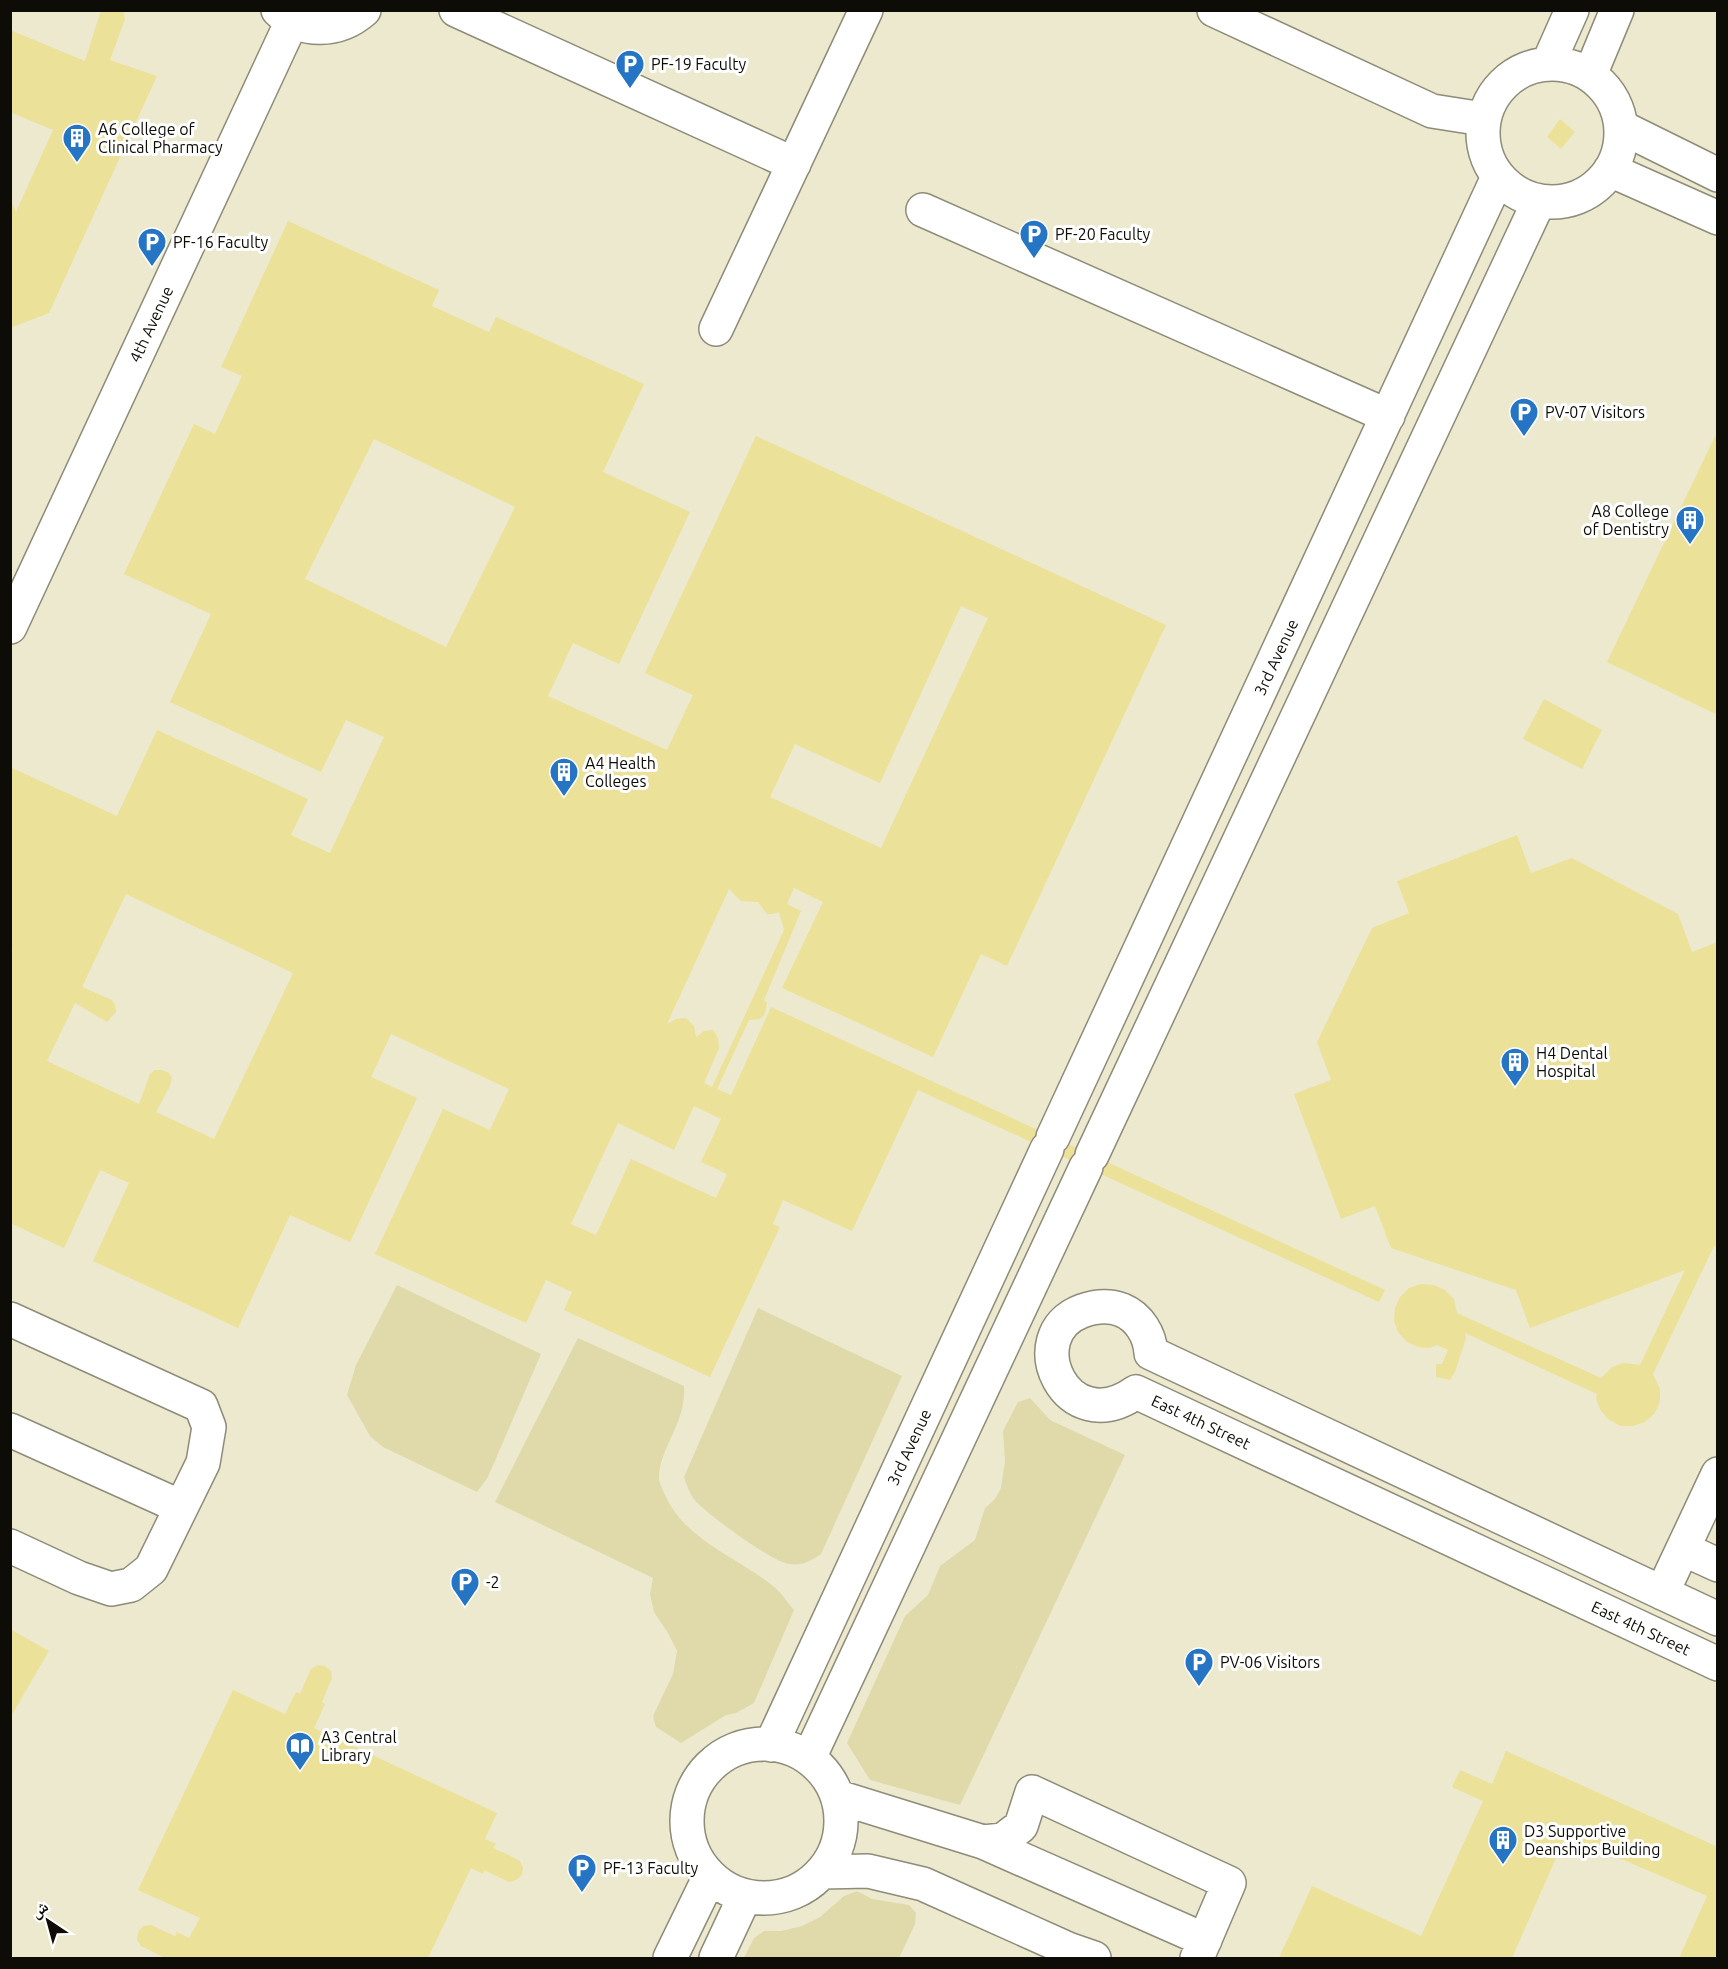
<svg xmlns="http://www.w3.org/2000/svg" width="1728" height="1969" viewBox="0 0 1728 1969" font-family="Ubuntu,'Noto Naskh Arabic',sans-serif">
  <style>
    .built { fill: #ece9ce }
    .green { fill: #e0daab }
    .building { fill: #ebe199; fill-rule: evenodd }
    .lines { fill: none; stroke-linecap: round; stroke-linejoin: round }
    .minor-casing { stroke: #8e8b79; stroke-width: 36 }
    .minor { stroke: #fff; stroke-width: 33 }
    .labels { text-anchor: middle; dominant-baseline: central; stroke-width: 6; stroke-linejoin: round; paint-order: stroke }
    .poi-label { font-size: 16px; fill: #0d0c06; stroke: #fff; text-anchor: start }
    .street-label { font-size: 16px; fill: #0d0c06; stroke: #fff }
  </style>
  <rect width="100%" height="100%" fill="#f7f4e0"/>
  <!-- built -->
  <path class="built" d="M11,11H1717V1958H11Z"/>
  <!-- green -->
  <path class="green" d="M397,1285L541,1354L488,1477L477,1492L383,1447L370,1436L347,1395L356,1365Z
    M758,1308L902,1376L821,1554C810,1562 799,1567 785,1563C769,1559 703,1512 693,1498C689,1492 686,1483 684,1477Z
    M578,1338L684,1386C687,1422 659,1448 659,1478C659,1483 663,1490 665,1495C685,1540 737,1557 773,1586C781,1592 787,1602 794,1610L754,1703L736,1713L726,1715L681,1743L656,1727L653,1716L673,1674L677,1651L668,1633L654,1612L650,1594L653,1578L495,1502Z
    M1030,1398L1050,1420L1125,1455L960,1805L870,1780L847,1743L905,1616L928,1595L940,1566L975,1540L985,1508L995,1499L1001,1488L1005,1461L1003,1431L1018,1402Z
    M857,1891L872,1899L909,1905L916,1913L915,1924L899,1958H744L754,1938L764,1931H781L802,1926L820,1917L844,1896Z"/>
  <!-- building -->
  <path class="building" d="M101,10H123L125,19L110,60L157,76L49,313L10,328V199L16,212L53,130L10,112V30L85,61Z
    M1560,119L1575,132L1561,149L1547,137Z
    M288,221L439,290L432,306L489,332L496,317L644,384L603,472L690,512L619,664L573,643L548,696L667,750L693,695L645,673L756,436L1166,625L1007,966L981,954L933,1057L782,988L823,902L794,888L787,904L801,911L764,1000L767,1003L765,1014L760,1019L749,1020L717,1089L731,1095L771,1007L1385,1290L1379,1302L918,1090L852,1231L783,1200L773,1224L780,1227L710,1377L564,1310L572,1292L546,1280L526,1323L375,1254L443,1109L490,1130L509,1089L391,1034L371,1077L417,1098L350,1242L290,1215L238,1328L93,1261L129,1183L100,1170L64,1248L10,1223V955L13,950L10,949V767L117,816L157,730L308,799L291,835L330,853L384,737L346,720L321,772L170,702L211,614L124,574L194,424L215,434L242,376L221,367ZM374,439L515,507L446,647L305,579ZM961,606L988,618L881,848L770,797L795,744L880,783ZM729,889L741,901L758,902L767,914H773L779,912L784,930L712,1087L704,1083L719,1048L718,1038L713,1030L704,1031L696,1037L694,1026L686,1018L676,1019L667,1024ZM126,894L293,973L214,1139L156,1112L170,1086L172,1078L169,1073L162,1070H155L150,1074L139,1104L47,1061L75,1003L107,1022L116,1012L115,1005L112,1000L82,987ZM694,1106L721,1119L701,1162L727,1174L716,1198L631,1159L596,1235L571,1224L618,1123L674,1150Z
    M1718,430V715L1607,662Z
    M1544,699L1602,730L1582,769L1523,739Z
    M1517,835L1531,873L1572,858L1678,914L1692,952L1718,942V1248L1714,1246L1653,1374L1660,1389V1402L1654,1414L1645,1422L1633,1426H1621L1609,1420L1601,1411L1596,1399L1597,1394L1465,1333L1466,1338L1455,1372L1450,1380L1436,1377V1364H1442L1448,1350L1437,1345L1430,1348L1418,1347L1407,1342L1398,1332L1394,1321L1395,1308L1400,1297L1409,1288L1421,1284L1434,1285L1445,1290L1454,1299L1457,1313L1601,1378L1612,1367L1624,1363L1640,1365L1685,1270L1530,1328L1516,1290L1391,1248L1375,1206L1341,1219L1294,1094L1331,1080L1317,1042L1372,928L1409,913L1397,881Z
    M10,1629L49,1651L10,1718Z
    M318,1665L325,1666L331,1671L332,1678L322,1702L325,1704L314,1728L497,1813L485,1839L496,1844L493,1848L519,1860L523,1867L522,1875L516,1880L509,1882L484,1870L483,1874L471,1868L428,1958H165L141,1946L137,1940L138,1932L143,1926L151,1925L175,1936L177,1932L189,1938L200,1918L138,1890L233,1690L285,1714L296,1692L300,1694L311,1669Z
    M1506,1751L1718,1847V1958H1679L1707,1896L1566,1835L1512,1958H1279L1312,1886L1421,1936L1483,1801L1452,1787L1460,1770L1492,1784Z"/>
  <g class="lines">
    <!-- minor casing -->
    <g class="minor-casing">
      <path id="minor" d="M278,10C302,34 339,32 364,10
        M456,10L794,164
        M1214,10L1432,111L1483,119
        M1483 133a69 69 0 1 1 138 0a69 69 0 1 1-138 0Z
        M1548,64L1572,10
        M1590,75L1617,10
        M1621,127L1718,175
        M1610,170L1718,218
        M923,210L1388,416
        M716,329L866,10
        M10,627L292,21
        M1053,1137L1498,177
        M1092,1155L1539,201
        M10,1319L201,1406L209,1427L203,1463L151,1569L131,1585L111,1589L79,1578L10,1546
        M10,1430L181,1507
        M1683,1549L1718,1565
        M1662,1593L1718,1474
        M1718,1619L1151,1353C1150,1335 1139,1317 1122,1310C1109,1305 1096,1306 1082,1311C1018,1335 1066,1442 1136,1392L1718,1664
        M687 1821a77 77 0 1 1 154 0a77 77 0 1 1-154 0Z
        M771,1745L1047,1149
        M809,1758L1086,1167
        M838,1797L983,1842L1003,1840L1021,1826L1032,1792L1229,1883L1197,1958
        M983,1842L1205,1940
        M822,1872L868,1871L923,1884L1068,1949L1094,1958
        M670,1958L710,1876
        M716,1958L745,1896"/>
    </g>
    <!-- minor -->
    <use href="#minor" class="minor"/>
  </g>
  <!-- icons -->
  <defs>
    <g id="parking-pin" transform="scale(1.5)"><path d="M0 17L-7.5 6A9.5 9.5 0 1 1 7.5 6Z" fill="#2575c4" stroke="#fff"/><path d="M-3.5-5.5H1a3.5 3.5 0 0 1 0 7H-1V5.5H-3.5ZM-1-3.4V-.6H.8a1.4 1.4 0 0 0 0-2.8Z" fill="#fff"/></g>
    <g id="building-pin" transform="scale(1.5)"><path d="M0 17L-7.5 6A9.5 9.5 0 1 1 7.5 6Z" fill="#2575c4" stroke="#fff"/><path d="M-4-6H4V6H1V3H-1V6H-4ZM-2.5-4.3h1.7v1.8h-1.7ZM.8-4.3h1.7v1.8H.8ZM-2.5-1h1.7V.8h-1.7ZM.8-1h1.7V.8H.8Z" fill="#fff"/></g>
    <g id="library-pin" transform="scale(1.5)"><path d="M0 17L-7.5 6A9.5 9.5 0 1 1 7.5 6Z" fill="#2575c4" stroke="#fff"/><path d="M-6-4Q-3-5.5-.7-3.5V5Q-3 3-6 4ZM6-4Q3-5.5 .7-3.5V5Q3 3 6 4Z" fill="#fff"/></g>
  </defs>
  <g fill-rule="evenodd">
    <use href="#parking-pin" x="630" y="64"/>
    <use href="#building-pin" x="77" y="138"/>
    <use href="#parking-pin" x="1034" y="234"/>
    <use href="#parking-pin" x="152" y="242"/>
    <use href="#parking-pin" x="1524" y="412"/>
    <use href="#building-pin" x="1690" y="520"/>
    <use href="#building-pin" x="564" y="772"/>
    <use href="#building-pin" x="1515" y="1062"/>
    <use href="#parking-pin" x="465" y="1582"/>
    <use href="#parking-pin" x="1199" y="1662"/>
    <use href="#library-pin" x="300" y="1746"/>
    <use href="#building-pin" x="1503" y="1840"/>
    <use href="#parking-pin" x="582" y="1868"/>
  </g>
  <g class="labels">
    <!-- poi labels -->
    <g class="poi-label">
      <text x="651" y="64">PF-19 Faculty</text>
      <text x="98" y="129">A6 College of<tspan x="98" dy="18">Clinical Pharmacy</tspan></text>
      <text x="1055" y="234">PF-20 Faculty</text>
      <text x="173" y="242">PF-16 Faculty</text>
      <text x="1545" y="412">PV-07 Visitors</text>
      <text x="1669" y="511" text-anchor="end">A8 College<tspan x="1669" dy="18">of Dentistry</tspan></text>
      <text x="585" y="763">A4 Health<tspan x="585" dy="18">Colleges</tspan></text>
      <text x="1536" y="1053">H4 Dental<tspan x="1536" dy="18">Hospital</tspan></text>
      <text x="486" y="1582">-2</text>
      <text x="1220" y="1662">PV-06 Visitors</text>
      <text x="321" y="1737">A3 Central<tspan x="321" dy="18">Library</tspan></text>
      <text x="1524" y="1831">D3 Supportive<tspan x="1524" dy="18">Deanships Building</tspan></text>
      <text x="603" y="1868">PF-13 Faculty</text>
    </g>
    <!-- street labels -->
    <g class="street-label">
      <text transform="translate(151 324) rotate(-65)">4th Avenue</text>
      <text transform="translate(1276 657) rotate(-65)">3rd Avenue</text>
      <text transform="translate(1201 1422) rotate(25)">East 4th Street</text>
      <text transform="translate(909 1447) rotate(-65)">3rd Avenue</text>
      <text transform="translate(1641 1628) rotate(25)">East 4th Street</text>
    </g>
  </g>
  <!-- border -->
  <rect width="1728" height="1969" fill="none" stroke="#0d0c06" stroke-width="24"/>
  <!-- north arrow -->
  <g transform="translate(48 1921) rotate(324)" stroke="#ffffff" stroke-width="4.5" paint-order="stroke">
  <path d="M0-4.5L10 22L0 15L-10 22Z" fill="#0d0c06"/>
  <text y="-9" font-size="16" font-weight="bold" text-anchor="middle" fill="#0d0c06">ش</text>
  </g>
</svg>
